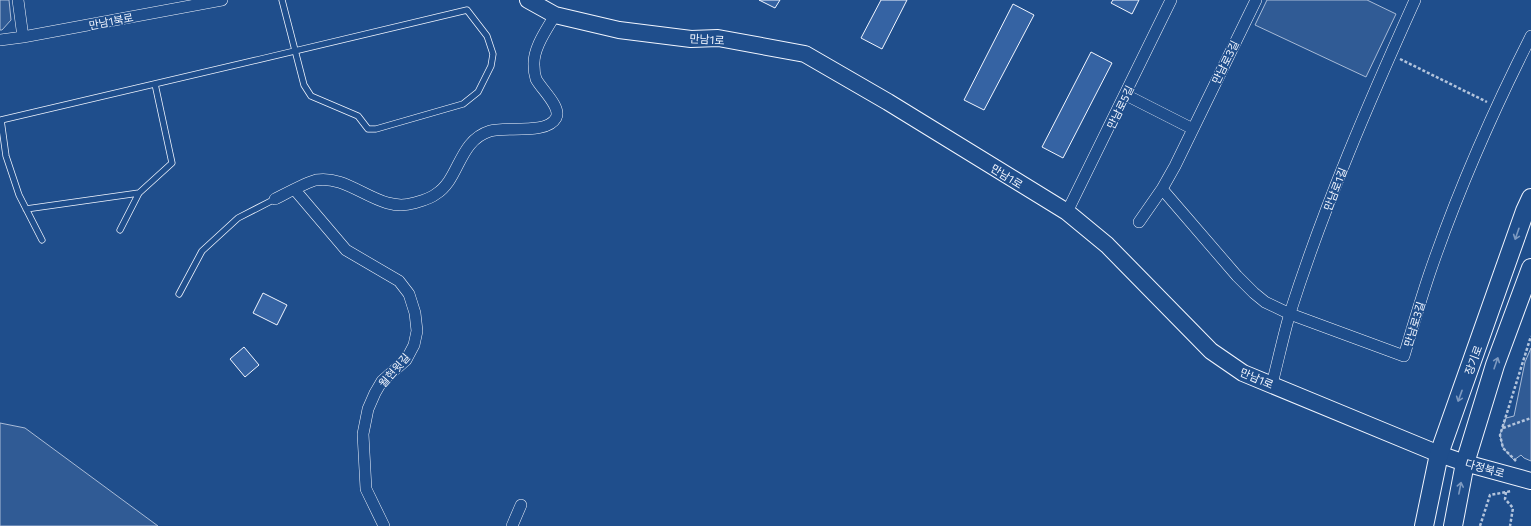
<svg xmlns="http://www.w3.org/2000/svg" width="1531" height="526" viewBox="0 0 1531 526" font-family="Commissioner,'Noto Sans KR',sans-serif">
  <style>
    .built { fill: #305b95; stroke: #a8bbd7 }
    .building { fill: #3563a3; stroke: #f2f6ff }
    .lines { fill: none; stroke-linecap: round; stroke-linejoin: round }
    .lane-casing { stroke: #f2f6ff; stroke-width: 7 }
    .street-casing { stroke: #f2f6ff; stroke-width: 12 }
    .secondary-casing { stroke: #f2f6ff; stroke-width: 18 }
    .primary-casing { stroke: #f2f6ff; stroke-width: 20 }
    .path { stroke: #b3c4dc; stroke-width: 2.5; stroke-dasharray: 3 2; stroke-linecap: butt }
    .lane { stroke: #1f4e8c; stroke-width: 5.5 }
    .street { stroke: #1f4e8c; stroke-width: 11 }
    .secondary { stroke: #1f4e8c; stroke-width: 16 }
    .primary { stroke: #1f4e8c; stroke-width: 18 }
    .oneway { stroke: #7e9ac0 }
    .labels { text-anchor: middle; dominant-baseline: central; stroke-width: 3; stroke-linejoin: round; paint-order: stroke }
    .street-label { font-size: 11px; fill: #f2f6ff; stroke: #1f4e8c }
  </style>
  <rect width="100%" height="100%" fill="#1f4e8c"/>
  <!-- built -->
  <path class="built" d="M0,0H9L11,20L2,30H0Z
    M1267,0H1367L1396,14L1366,77L1255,25Z
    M1531,348V461L1524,458L1521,455L1514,460L1503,448L1500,435L1506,418L1514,416L1525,362Z
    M0,423L25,428L158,526H0Z"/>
  <!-- building -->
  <path class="building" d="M759,0H780L775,8Z
    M881,0H907L882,49L861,38Z
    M1113,0H1139L1132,14L1111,3Z
    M1013,4L1034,15L984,110L964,100Z
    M1091,52L1112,63L1063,158L1042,147Z
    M263,293L287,305L277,325L253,313Z
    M244,347L259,365L245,377L230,359Z"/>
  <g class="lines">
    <!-- lane casing -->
    <g class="lane-casing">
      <path id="lane" d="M26,209L139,193
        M120,230L139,193L172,163L155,84
        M42,240L19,195L6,156L1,120C156,84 312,47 467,10L487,36L493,54L491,66L478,92L463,104L376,129H368L358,116L311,96L304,85L282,0
        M179,294L202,251L238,218L275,199"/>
    </g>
    <!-- street casing -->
    <g class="street-casing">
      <path id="street" d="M18,0L23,37
        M0,40L23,37L222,0
        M1126,95L1193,129
        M1162,189L1237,276L1254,293L1265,302L1290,314L1404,356C1412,329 1420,302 1429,275C1457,193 1492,113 1531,36
        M295,190L346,250L399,281L409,294L415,313L417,331L414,345L406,360L382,381L375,393L368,409L363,434L366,489L384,526
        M275,199C285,194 307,182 316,180C351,174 378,214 414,203C421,201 430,199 436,194C460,179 458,141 490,131C506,126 547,135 556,118C562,107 541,89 536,79C535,76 534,69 534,65C533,48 547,29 555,15
        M1067,212L1171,0
        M1139,222L1162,189L1175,166L1256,0
        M1272,384C1278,361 1283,337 1290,313C1324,206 1369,102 1415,0
        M512,526L521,505"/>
    </g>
    <!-- secondary casing -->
    <g class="secondary-casing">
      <path id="secondary" d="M528,0L555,15L619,30L691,39L718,38L805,54L888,102L1067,212L1107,245L1211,351L1243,373L1439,454L1465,463L1531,481"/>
    </g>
    <!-- primary casing -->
    <g class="primary-casing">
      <path id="primary" d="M1424,526L1439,454L1525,211L1531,198
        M1453,526L1465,463L1495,365L1531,268"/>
    </g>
    <!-- path -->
    <path class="path" d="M1400,59L1487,102
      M1503,428L1531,418
      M1516,461L1503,448L1500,435L1531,336
      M1506,492L1505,499L1513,508L1510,526
      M1480,526L1490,495L1512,491"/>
    <!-- lane -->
    <use href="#lane" class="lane"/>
    <!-- street -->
    <use href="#street" class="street"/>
    <!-- secondary -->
    <use href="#secondary" class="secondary"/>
    <!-- primary -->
    <use href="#primary" class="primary"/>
  </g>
  <!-- one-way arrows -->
  <defs><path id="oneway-shaft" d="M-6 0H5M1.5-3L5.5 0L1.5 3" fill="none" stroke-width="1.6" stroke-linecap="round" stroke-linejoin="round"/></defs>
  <g class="oneway">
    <use href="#oneway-shaft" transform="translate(1517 234) rotate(109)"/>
    <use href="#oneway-shaft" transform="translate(1496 363) rotate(-71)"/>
    <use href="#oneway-shaft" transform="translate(1460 396) rotate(110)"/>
    <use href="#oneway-shaft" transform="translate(1460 488) rotate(-79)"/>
  </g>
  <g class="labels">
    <!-- street labels -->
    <g class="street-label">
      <text transform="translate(111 21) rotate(-11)">만남1북로</text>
      <text transform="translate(707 39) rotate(3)">만남1로</text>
      <text transform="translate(1225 62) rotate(-64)">만남로3길</text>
      <text transform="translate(1120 107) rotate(-64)">만남로5길</text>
      <text transform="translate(1007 176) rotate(32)">만남1로</text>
      <text transform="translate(1335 189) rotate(-69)">만남로1길</text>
      <text transform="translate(1414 324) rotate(-73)">만남로3길</text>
      <text transform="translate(1473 360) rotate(-70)">장기로</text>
      <text transform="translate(394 370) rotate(-49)">월현윗길</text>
      <text transform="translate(1257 378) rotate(23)">만남1로</text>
      <text transform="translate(1485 468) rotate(16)">다정북로</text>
    </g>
  </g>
</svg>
